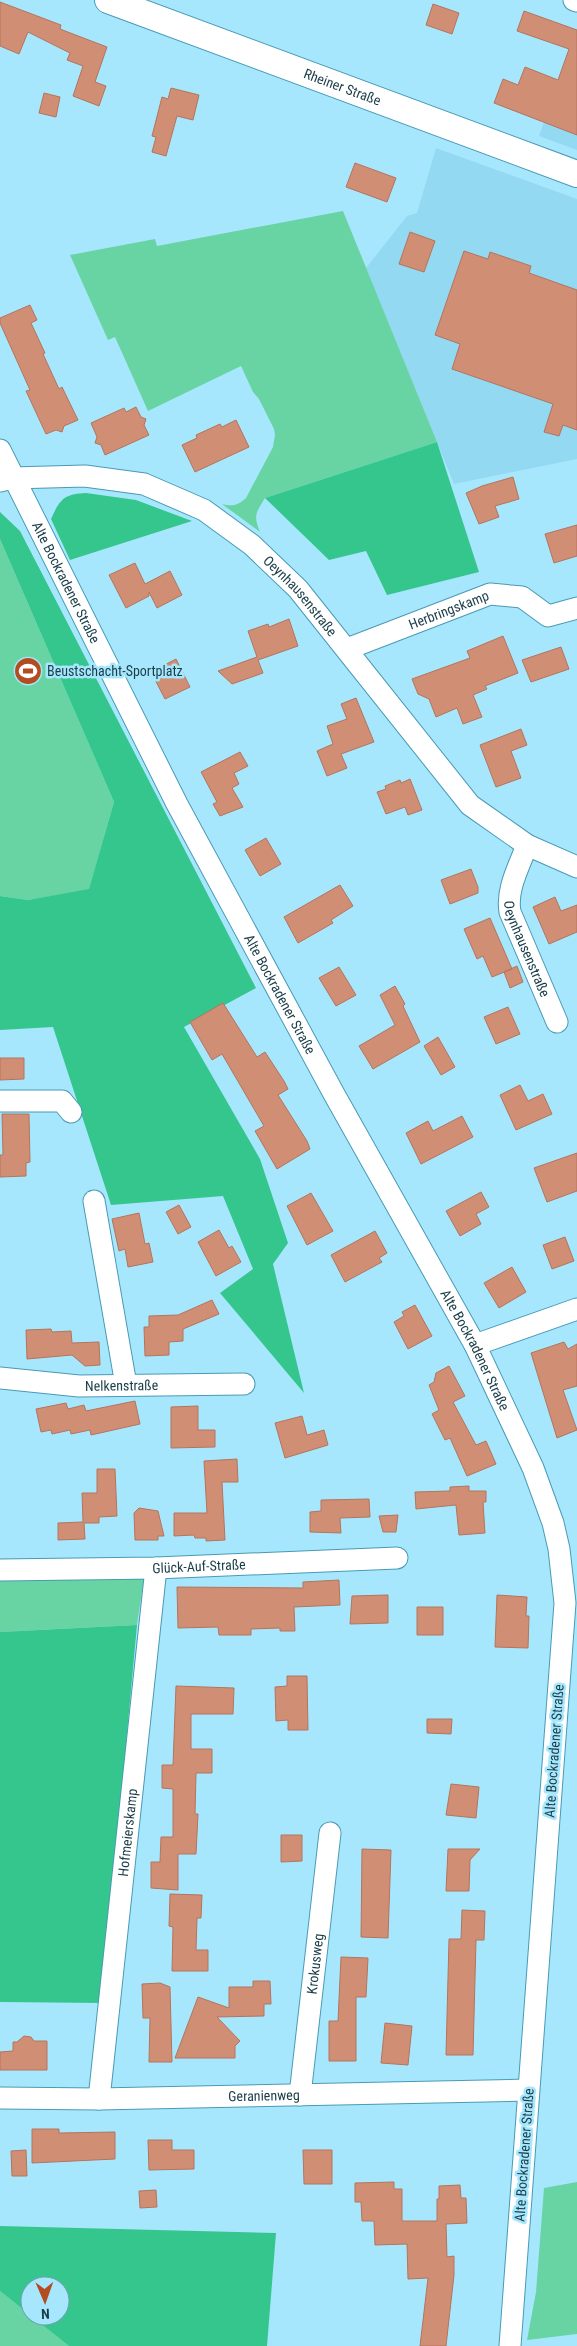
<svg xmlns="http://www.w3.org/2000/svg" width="577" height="2346" viewBox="0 0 577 2346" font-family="'Roboto Condensed',sans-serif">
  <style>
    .built { fill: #93d9f1 }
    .green { fill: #69d4a3 }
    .forest { fill: #35c68d }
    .building { fill: #d08e75; stroke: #b4745c }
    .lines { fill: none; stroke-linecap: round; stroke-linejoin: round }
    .minor-casing { stroke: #489ab5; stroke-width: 23 }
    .major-casing { stroke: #489ab5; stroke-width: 28 }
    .minor { stroke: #fff; stroke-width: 21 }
    .major { stroke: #fff; stroke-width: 26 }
    .labels { text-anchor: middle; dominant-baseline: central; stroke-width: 5; stroke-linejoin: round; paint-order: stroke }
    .street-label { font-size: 14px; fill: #1a3d48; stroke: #a7e7fd }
    .poi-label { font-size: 14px; fill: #1a3d48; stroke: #a7e7fd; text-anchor: start }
  </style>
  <rect width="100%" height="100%" fill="#a7e7fd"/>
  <!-- built -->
  <path class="built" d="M565,64L577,68V150L539,136Z
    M436,148L577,199V459L454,484L366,268L407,216L417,213Z"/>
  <!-- green -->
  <path class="green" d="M343,211L437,442L265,498C256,513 253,515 260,532L222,504C233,507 238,505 246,498L273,447L275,435L274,429L259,399L253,392L241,366L148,411L115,337L108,340L70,255L155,239L157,246Z
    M0,539L114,802L89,890L28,900L0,896Z
    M144,1578L137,1625L0,1632V1580Z
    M577,2182V2334L527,2340L536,2292L544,2188Z
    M0,2291L69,2346H0Z"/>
  <!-- forest -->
  <path class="forest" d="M437,442L479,572L387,595L366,551L329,560L265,498Z
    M86,493L136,500L192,521L70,560L51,519C60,499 64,494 86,493Z
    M0,512L20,531L256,988L184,1027L260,1159L288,1243L273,1264L304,1393L220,1293L253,1269L223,1196L111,1205L53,1027L0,1030V896L28,900L89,889L114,802L0,539Z
    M137,1625L102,2003L0,2002V1632Z
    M0,2226L276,2233L267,2346H69L31,2316H60V2286H30V2315L0,2291Z"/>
  <!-- building -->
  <path class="building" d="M0,2L61,25L60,29L107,47L95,82L106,86L99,106L73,96L83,66L67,60L70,53L28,32L19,54L0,46Z
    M433,4L459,13L452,34L426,25Z
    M524,11L577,30V135L494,103L503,79L518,85L525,67L558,80L569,49L517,31Z
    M171,88L199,95L193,120L177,116L166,156L152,152L156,137L152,136L162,97L168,99Z
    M44,93L60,97L56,117L39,113Z
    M355,163L396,178L387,202L346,187Z
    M410,232L435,241L424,272L399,264Z
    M464,251L488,259L490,252L531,266L529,273L577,290V430L563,425L559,436L544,432L553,404L452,369L460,344L435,335Z
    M30,305L37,320L31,323L45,353L43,354L59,389L62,387L78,420L64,426L62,432L56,430L46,434L26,391L30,390L0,323V318Z
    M136,407L141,417L146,419L144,425L149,435L105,455L101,445L95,443L97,437L91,423L124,408L126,412Z
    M236,420L249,447L195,472L182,445L197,438L196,435L220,424L222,427Z
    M513,477L519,499L495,506L499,517L479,524L466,493L482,486Z
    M577,525V556L554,563L545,534Z
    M135,563L145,584L170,571L182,595L157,608L149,592V596L126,608L109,575Z
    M289,619L298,646L258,660L263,673L232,684L218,671L257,657L248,631L268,624L269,627Z
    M503,636L518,673L485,686L487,689L473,695L482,717L463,724L457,708L436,717L429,699L418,694L412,679L470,658L467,651Z
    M561,647L569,669L531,682L522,660Z
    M176,659L190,687L165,699L151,672Z
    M356,698L374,742L341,754L347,768L327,776L317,751L333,744L327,726L347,719L341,704Z
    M521,729L527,745L511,751L521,778L496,787L480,745Z
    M240,752L248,766L234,773L239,784L232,788L243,807L220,816L213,804L217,802L201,772Z
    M410,779L422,810L408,815L405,807L386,814L377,792L386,789L385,786L400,780L401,783Z
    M266,838L281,864L260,876L245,850Z
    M471,869L478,887V893L450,904L441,880Z
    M340,885L353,906L331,920L333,923L298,943L284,917Z
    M555,897L561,911L577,905V932L549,944L533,907Z
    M490,918L512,969L492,977L483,956L477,959L464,929Z
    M517,966L523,982L510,988L504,972Z
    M339,967L356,995L336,1006L319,978Z
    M395,986L405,1004L403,1006L420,1042L373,1069L359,1046L395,1025L380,995Z
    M223,1003L257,1057L265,1052L284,1081L288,1089L278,1095L307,1141L310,1149L277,1169L255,1131L264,1126L222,1054L212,1060L190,1022Z
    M508,1007L520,1034L496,1044L484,1017Z
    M438,1037L455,1067L441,1075L424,1046Z
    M0,1058H24V1079L0,1080Z
    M520,1085L528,1101L543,1094L552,1114L516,1130L500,1095Z
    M2,1114H29L30,1162L26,1163V1176L0,1177V1155H3Z
    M462,1116L473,1137L421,1164L406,1133L428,1121L433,1131Z
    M577,1153V1191L547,1202L534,1168Z
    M481,1192L489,1207L476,1214L481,1224L460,1236L446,1211Z
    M311,1193L333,1231L307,1245L287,1206Z
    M179,1205L191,1227L178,1234L166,1212Z
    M139,1213L145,1244L149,1243L153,1262L128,1267L125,1249L119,1251L112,1219Z
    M219,1230L229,1248L232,1246L241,1262L216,1276L198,1242Z
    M375,1231L387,1253L379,1258L382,1262L345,1282L331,1255Z
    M565,1237L574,1261L552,1269L543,1245Z
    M512,1267L526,1292L499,1308L484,1283Z
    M212,1300L219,1314L183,1329V1341L169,1342V1355L145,1356L144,1327H149V1316L178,1315Z
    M415,1305L432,1336L408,1349L394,1322L404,1316L402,1312Z
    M51,1329L52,1332L71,1331L72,1343L99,1342L100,1365L85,1366L72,1355L27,1359L26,1330Z
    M564,1342L568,1349L577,1344V1386L563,1390L577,1430L557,1438L531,1353Z
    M449,1366L465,1396L453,1402L476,1445L486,1441L496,1464L467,1476L450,1438L445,1440L432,1414L439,1410L429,1385L434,1382L436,1373Z
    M135,1401L140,1424L91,1435L90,1430L71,1434L70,1430L52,1434L51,1430L41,1432L36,1409L66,1403L68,1409L84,1405L86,1411Z
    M198,1406V1430H215V1447L171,1448V1407Z
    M302,1416L307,1435L324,1430L328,1445L285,1458L275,1423Z
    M237,1459L238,1482H222L225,1540L206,1541V1538H195L194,1535L174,1536V1513H207L204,1461Z
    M97,1469H115L117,1516L99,1517V1523H84L85,1539L58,1540V1523L83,1522L82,1493H97Z
    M469,1486V1491H486V1502H483L485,1533L459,1535L456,1505L416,1509L415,1492L450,1491V1487Z
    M369,1499L370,1517L340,1518L341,1533L310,1532V1512L321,1511V1500Z
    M139,1508L158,1511L164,1536H158V1540H135L134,1513Z
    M398,1515L396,1532H383L379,1516Z
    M339,1580L340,1605L294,1607L295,1631H280V1628L251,1629V1635H219L218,1627L178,1628L177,1587L303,1588V1582Z
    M388,1595V1623L350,1624L352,1596Z
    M497,1595L527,1597L526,1616H529L528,1648L495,1647Z
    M417,1607H443V1635H417Z
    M287,1676H307L308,1730H288V1720L276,1721L275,1687L287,1686Z
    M176,1686L234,1688L233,1714H191V1749H212V1773H196L195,1814H198L196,1854H178V1890L151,1888V1862H160L161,1837H173V1789L162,1788V1765H173Z
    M427,1719H452L451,1734L427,1733Z
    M451,1784L479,1787L476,1818L446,1815Z
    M281,1835H302V1861L281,1862Z
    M362,1849L391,1850L388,1938L361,1937Z
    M448,1849H480L470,1860L469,1891H446Z
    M170,1894L202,1895L201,1918H197L196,1950H208V1971H172L173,1927L169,1926Z
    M462,1910L485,1911L484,1940H476L473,2055H446L449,1939H461Z
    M341,1957L368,1958L366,1997H356V2061H329V2021H338Z
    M253,1981H270L271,2004H264V2016L217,2017L240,2041L235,2046V2058H175L198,1997L229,2008V1987H253Z
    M160,1983L170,1987L172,2062H149L150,2018H143L142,1984Z
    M385,2023L412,2026L408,2065L381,2063Z
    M24,2036L31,2037L34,2041H47V2070H0V2052L13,2051V2042H17Z
    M32,2129H59V2133L115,2132V2159L32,2163Z
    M148,2140H172V2150H194V2169L149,2170Z
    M26,2150L27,2176H12L11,2151Z
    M303,2150H332V2184H304Z
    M394,2182V2189H402V2221H437V2199H439V2186L460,2185L461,2198H466L467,2223L446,2224L447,2257L454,2256V2275L446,2346H420L428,2278L408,2279L407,2244L375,2245L374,2221H362L361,2202H355V2183Z
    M156,2190L157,2207L140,2208L139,2191Z"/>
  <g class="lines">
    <!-- minor casing -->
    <g class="minor-casing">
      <g id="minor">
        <path d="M574,0L577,1"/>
        <path id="s1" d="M0,450L177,804L334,1094L475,1345L533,1468L553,1523L559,1549L565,1603L510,2346"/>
        <path id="s2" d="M0,481L12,478L85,476L144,484L204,510L252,545L298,589L470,805L527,845L577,867"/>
        <path id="s3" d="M347,649L490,594L522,597L548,616L577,608"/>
        <path id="s4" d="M527,845C519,867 506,889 510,912L557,1022"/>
        <path d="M0,1101H62L71,1112"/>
        <path d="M94,1201L126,1385"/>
        <path d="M475,1345L577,1309"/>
        <path id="s5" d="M0,1378L79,1386L244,1384"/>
        <path id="s6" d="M0,1570L156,1568L397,1558"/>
        <path id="s7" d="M300,2095L330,1833"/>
        <path id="s8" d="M0,2098L99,2099L528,2090"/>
        <path id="s9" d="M99,2099L156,1568"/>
      </g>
    </g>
    <!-- major casing -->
    <g class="major-casing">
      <g id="major">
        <path id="s10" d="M108,0L577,174"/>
      </g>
    </g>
    <!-- minor -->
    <use href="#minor" class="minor"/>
    <!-- major -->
    <use href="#major" class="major"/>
  </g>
  <!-- icons -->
  <defs>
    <g id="stadium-disc" transform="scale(1.4375)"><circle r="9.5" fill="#b34d21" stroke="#a7e7fd"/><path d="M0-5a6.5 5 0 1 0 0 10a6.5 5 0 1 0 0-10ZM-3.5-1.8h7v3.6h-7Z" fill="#fff"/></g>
  </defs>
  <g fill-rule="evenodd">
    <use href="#stadium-disc" x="28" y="671"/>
  </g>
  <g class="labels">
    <!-- street labels -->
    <g class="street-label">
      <text stroke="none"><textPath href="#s10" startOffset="250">Rheiner Straße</textPath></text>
      <text stroke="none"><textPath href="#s1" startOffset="148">Alte Bockradener Straße</textPath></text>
      <text stroke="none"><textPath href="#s2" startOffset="340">Oeynhausenstraße</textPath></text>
      <text stroke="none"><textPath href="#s3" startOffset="109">Herbringskamp</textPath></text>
      <text stroke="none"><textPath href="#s4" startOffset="110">Oeynhausenstraße</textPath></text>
      <text stroke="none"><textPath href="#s1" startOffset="612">Alte Bockradener Straße</textPath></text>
      <text stroke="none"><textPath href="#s1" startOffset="1018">Alte Bockradener Straße</textPath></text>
      <text stroke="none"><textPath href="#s5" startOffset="122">Nelkenstraße</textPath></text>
      <text stroke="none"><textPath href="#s6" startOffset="199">Glück-Auf-Straße</textPath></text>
      <text transform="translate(554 1751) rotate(-86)">Alte Bockradener Straße</text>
      <text stroke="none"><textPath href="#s9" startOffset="268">Hofmeierskamp</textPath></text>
      <text stroke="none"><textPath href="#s7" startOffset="132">Krokusweg</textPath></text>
      <text stroke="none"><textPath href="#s8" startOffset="264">Geranienweg</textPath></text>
      <text transform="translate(524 2155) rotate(-86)">Alte Bockradener Straße</text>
    </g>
    <!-- poi labels -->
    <g class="poi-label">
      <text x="47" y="671">Beustschacht-Sportplatz</text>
    </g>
  </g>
  <!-- north arrow -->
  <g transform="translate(45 2301) rotate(178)"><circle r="24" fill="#a7e7fd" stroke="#6fa3b5"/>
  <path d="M0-4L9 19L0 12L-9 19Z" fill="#b34d21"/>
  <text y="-8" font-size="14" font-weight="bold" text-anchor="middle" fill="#1a3d48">N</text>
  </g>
</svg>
